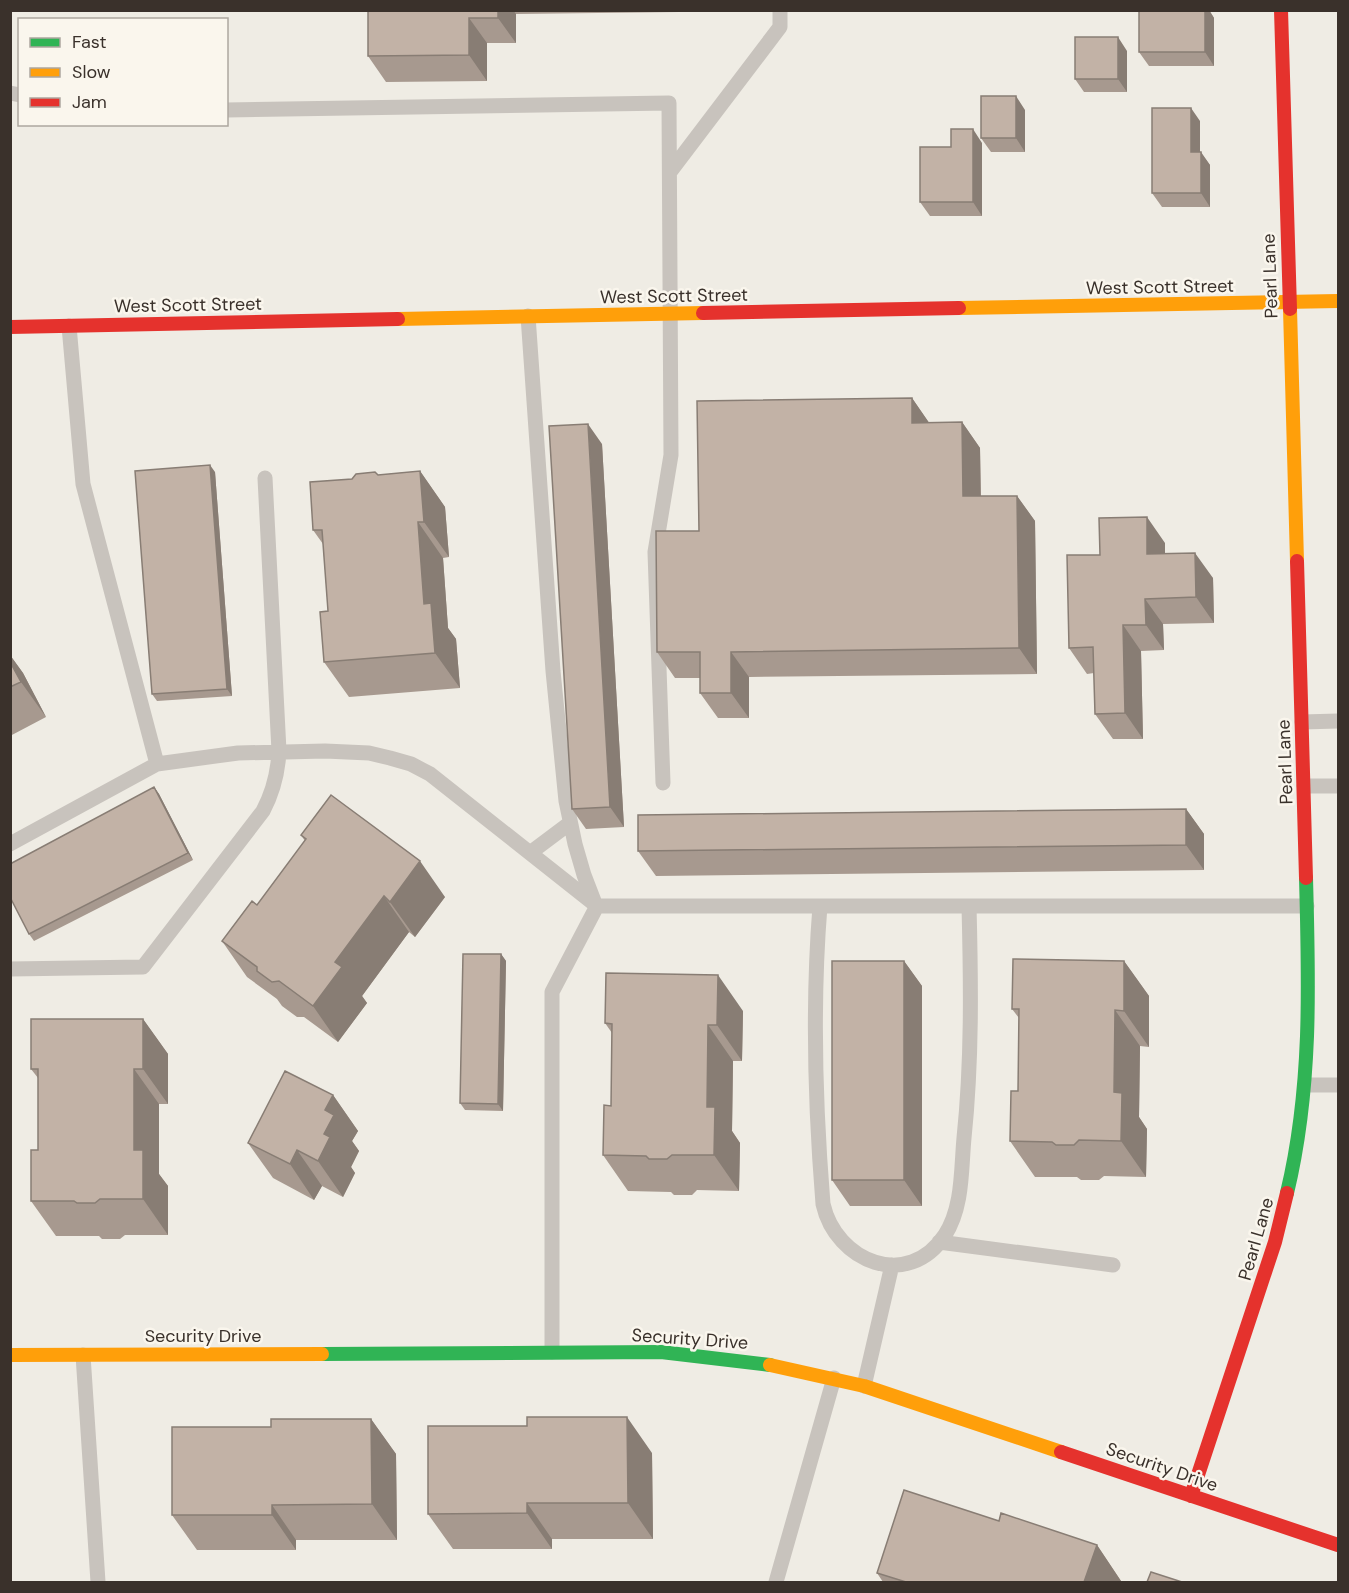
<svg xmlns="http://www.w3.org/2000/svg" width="1349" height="1593" viewBox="0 0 1349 1593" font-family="'DM Sans',sans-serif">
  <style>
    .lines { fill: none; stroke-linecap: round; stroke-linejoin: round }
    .lane { stroke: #c8c3bd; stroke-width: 15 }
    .fast { stroke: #30b455; stroke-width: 14 }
    .slow { stroke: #ff9f0a; stroke-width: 14 }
    .jam { stroke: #e5322d; stroke-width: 14 }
    .wall { fill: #a7998f }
    .shaded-wall { fill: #887d74 }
    .building { fill: #c2b2a6; stroke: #887d74; stroke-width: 1.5 }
    .labels { text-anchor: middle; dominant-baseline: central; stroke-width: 5; stroke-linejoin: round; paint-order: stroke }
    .street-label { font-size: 18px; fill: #3a312b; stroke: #faf6ed }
  </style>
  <rect width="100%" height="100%" fill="#efece4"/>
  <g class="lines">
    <!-- lane -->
    <path class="lane" d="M10,93L20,95
      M226,110L669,103L671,455L655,552L663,783
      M670,172L780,27V10
      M528,316L553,671L566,801L575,844L584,875L594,901
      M69,326L83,484L157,764
      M1302,722L1338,721
      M1304,786H1338
      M10,844L157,764L238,753L325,751L369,753L390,758L411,764L430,774L597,906
      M530,853L570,823
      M820,906C812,1005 815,1105 823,1204C836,1262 908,1291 945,1235C963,1207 961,1170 964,1138C972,1061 971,983 969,906
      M10,969L143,967L263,811C273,792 278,773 279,751L265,478
      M1305,1085H1338
      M939,1242L1113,1265
      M552,1352V992L597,906H1307
      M83,1355L98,1582
      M864,1386L892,1265
      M776,1582L834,1378"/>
    <!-- fast -->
    <path class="fast" d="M1287,1193C1312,1089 1309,984 1306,878
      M322,1354L661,1352L770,1365"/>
    <!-- slow -->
    <path class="slow" d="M959,308L1338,301
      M1290,309L1297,561
      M398,319L703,313
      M10,1355L322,1354
      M770,1365L864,1386L1061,1452"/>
    <!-- jam -->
    <path class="jam" d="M1281,10L1290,309
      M703,313L959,308
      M10,327L398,319
      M1297,561L1306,878
      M1061,1452L1338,1545
      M1191,1496L1275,1242L1287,1193"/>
  </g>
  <!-- wall -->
  <path class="wall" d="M206,10H309L207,12Z
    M368,10H679V12L516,14V43H487V81L386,82L368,56Z
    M1139,10H1209L1214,18V66H1149L1139,52Z
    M1127,51V92H1084L1075,79Z
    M1025,110V152H991L981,138Z
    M1200,121V152L1210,165V207H1162L1152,193Z
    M982,143V216H930L920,202L951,147Z
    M912,398L929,423L962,422L980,448L981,496H1017L1035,521L1037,674L749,677V718H718L700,693V678H675L657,652L699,531Z
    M602,444L624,827L586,829L572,809Z
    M420,471L445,507L449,557L443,558L448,628L456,639L460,688L349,697L324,662L328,611L323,544L313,530L352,479L378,475Z
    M215,472L232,696L157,701L152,694Z
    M1165,543V553L1213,578L1214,623L1163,624L1164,650L1141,651L1143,739H1113L1095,714L1094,673L1087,674L1069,648L1100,555Z
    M10,655L23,673L46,717L10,736Z
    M154,787L159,794L193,860L34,941L29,934Z
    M1186,809L1204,834V870L656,876L638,851Z
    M301,835L445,897L415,937L409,932L362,996L367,1003L338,1042L304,1017H297L282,1006L277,999L247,977L222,941L257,905L305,841Z
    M501,954L506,961L503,1111L465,1110L460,1103Z
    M904,961L922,986V1206H850L832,1180Z
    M1124,961L1149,996V1047L1140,1046L1139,1117L1147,1129L1146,1177L1104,1176L1099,1180H1081L1077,1177H1035L1010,1141L1018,1091L1019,1018L1012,1009Z
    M743,1011L742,1061H733L732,1131L740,1143L739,1191L697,1190L692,1195H674L671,1192L628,1191L603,1155L611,1106L612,1033L605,1023Z
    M143,1019L168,1054V1104H159V1174L168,1186V1235H125L120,1239H102L99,1236H56L31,1201L38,1150V1078L31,1069Z
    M333,1095L358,1131L352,1141L359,1151L351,1167L355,1173L343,1197L322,1186L314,1200L273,1178L248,1143Z
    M371,1419L396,1454L397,1540H296V1550H197L172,1515L271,1427Z
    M652,1453L653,1539H552V1549H453L428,1514Z
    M999,1521L1097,1545L1121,1581V1582H883L877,1573Z"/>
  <!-- shaded-wall -->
  <path class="shaded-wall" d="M498,10H513L516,14V43L498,18Z
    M1205,10H1209L1214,18V66L1205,52Z
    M469,18L487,43V81L469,55Z
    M1118,37L1127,51V92L1118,79Z
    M1016,96L1025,110V152L1016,138Z
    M1191,108L1200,121V165L1191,152Z
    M973,129L982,143V216L973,202Z
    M1201,152L1210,165V207L1201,193Z
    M912,398L930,424L912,423Z
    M962,422L980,448L981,522L963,496Z
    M588,424L602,444L624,827L610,807Z
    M210,465L215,472L232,696L227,689Z
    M420,471L445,507L449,557L424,522Z
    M1017,496L1035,521L1037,674L1019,648Z
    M1147,517L1165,543V580L1147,554Z
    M418,522L443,558L448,628L456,639L460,688L435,653L424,604Z
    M1195,553L1213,578L1214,623L1196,597Z
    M1145,599L1163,624L1164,650L1146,625Z
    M1123,625L1141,651L1143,739L1125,713Z
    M731,652L749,677V718L731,693Z
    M10,655L23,673L46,717L21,682L10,662Z
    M154,787L159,794L193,860L188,853Z
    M1186,809L1204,834V870L1186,845Z
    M420,861L445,897L415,937L390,902Z
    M384,896L409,932L362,996L367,1003L338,1042L313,1006L335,962Z
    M501,954L506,961L503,1111L498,1104Z
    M904,961L922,986V1206L904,1180Z
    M1124,961L1149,996V1047L1124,1011Z
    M718,975L743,1011L742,1061L717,1025Z
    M1115,1010L1140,1046L1139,1117L1147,1129L1146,1177L1121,1141L1114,1092Z
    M143,1019L168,1054V1104L143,1069Z
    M708,1025L733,1061L732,1131L740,1143L739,1191L714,1155L707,1107Z
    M134,1069L159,1104V1174L168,1186V1235L143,1199L134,1150Z
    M333,1095L358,1131L352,1141L359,1151L351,1167L355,1173L343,1197L318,1161L325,1110Z
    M297,1150L322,1186L314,1200L290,1164Z
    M627,1417L652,1453L653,1539L628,1503Z
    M371,1419L396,1454L397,1540L372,1504Z
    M527,1503L552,1539V1549L527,1513Z
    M272,1505L296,1540V1550L272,1515Z
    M1097,1545L1121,1581V1582H1084Z"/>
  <!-- building -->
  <path class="building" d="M368,10H498V18H469V55L368,56Z
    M1139,10H1205V52H1139Z
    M1075,37H1118V79H1075Z
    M981,96H1016V138H981Z
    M1152,108H1191V152H1201V193H1152Z
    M951,129H973V202H920V147H951Z
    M912,398V423L962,422L963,496H1017L1019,648L731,652V693H700V652H657L656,531H699L697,401Z
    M588,424L610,807L572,809L549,426Z
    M210,465L227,689L152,694L135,471Z
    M420,471L424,522H418L424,604L431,603L435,653L324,662L320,612L328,611L322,530H313L310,482L352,479L356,474L375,472L378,475Z
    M1147,517V554L1195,553L1196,597L1145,599L1146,625H1123L1125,713L1095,714L1093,647L1069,648L1067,555H1100L1099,518Z
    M10,662L21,682L10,687Z
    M154,787L188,853L29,934L10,897V864Z
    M331,795L420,861L390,902L384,896L335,962L342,967L313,1006L279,981L272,982L257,971V967L222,941L252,901L257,905L306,839L301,835Z
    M1186,809V845L638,851V815Z
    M463,954H501L498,1104L460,1103Z
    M1013,959L1124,961V1011L1115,1010L1114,1092L1122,1093L1121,1141L1079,1140L1074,1145H1056L1052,1142L1010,1141L1011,1091H1018L1019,1009H1012Z
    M832,961H904V1180H832Z
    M606,973L718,975L717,1025H708L707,1107H715L714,1155H672L667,1159H649L646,1156L603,1155L604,1105L611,1106L612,1024L605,1023Z
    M31,1019H143V1069H134V1150H143V1199H100L95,1203H77L74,1201H31V1150H38V1069H31Z
    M285,1071L333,1095L325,1110L334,1115L324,1134L330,1137L318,1161L297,1150L290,1164L248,1143Z
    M527,1417H627L628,1503H527V1513L428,1514V1426H527Z
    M271,1419H371L372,1504L272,1505V1515H172V1427H271Z
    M904,1490L999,1521L1001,1513L1097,1545L1084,1582H906L877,1573Z
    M1151,1572L1182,1582H1147Z"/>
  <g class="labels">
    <!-- street labels -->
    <g class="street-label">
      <text transform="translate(1270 276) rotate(-92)">Pearl Lane</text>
      <text transform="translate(1160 287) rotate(-1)">West Scott Street</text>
      <text transform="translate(674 296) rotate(-1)">West Scott Street</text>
      <text transform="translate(188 305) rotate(-1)">West Scott Street</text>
      <text transform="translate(1285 762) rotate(-92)">Pearl Lane</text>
      <text transform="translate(1256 1239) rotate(-74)">Pearl Lane</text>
      <text x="203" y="1336">Security Drive</text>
      <text transform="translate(690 1339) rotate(4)">Security Drive</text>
      <text transform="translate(1162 1467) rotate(19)">Security Drive</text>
    </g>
  </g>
  <!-- border -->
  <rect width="1349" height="1593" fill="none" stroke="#3a312b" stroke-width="24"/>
  <!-- legend -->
  <rect x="18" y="18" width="210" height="108" fill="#faf6ed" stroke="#ada79f" stroke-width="1.5"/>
  <rect x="30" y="38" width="30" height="9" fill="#30b455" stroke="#ada79f" stroke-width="1.5"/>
  <text x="72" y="48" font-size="18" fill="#3a312b">Fast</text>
  <rect x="30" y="68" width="30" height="9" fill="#ff9f0a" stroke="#ada79f" stroke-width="1.5"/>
  <text x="72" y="78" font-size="18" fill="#3a312b">Slow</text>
  <rect x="30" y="98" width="30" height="9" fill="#e5322d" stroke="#ada79f" stroke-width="1.5"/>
  <text x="72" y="108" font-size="18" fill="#3a312b">Jam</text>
</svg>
